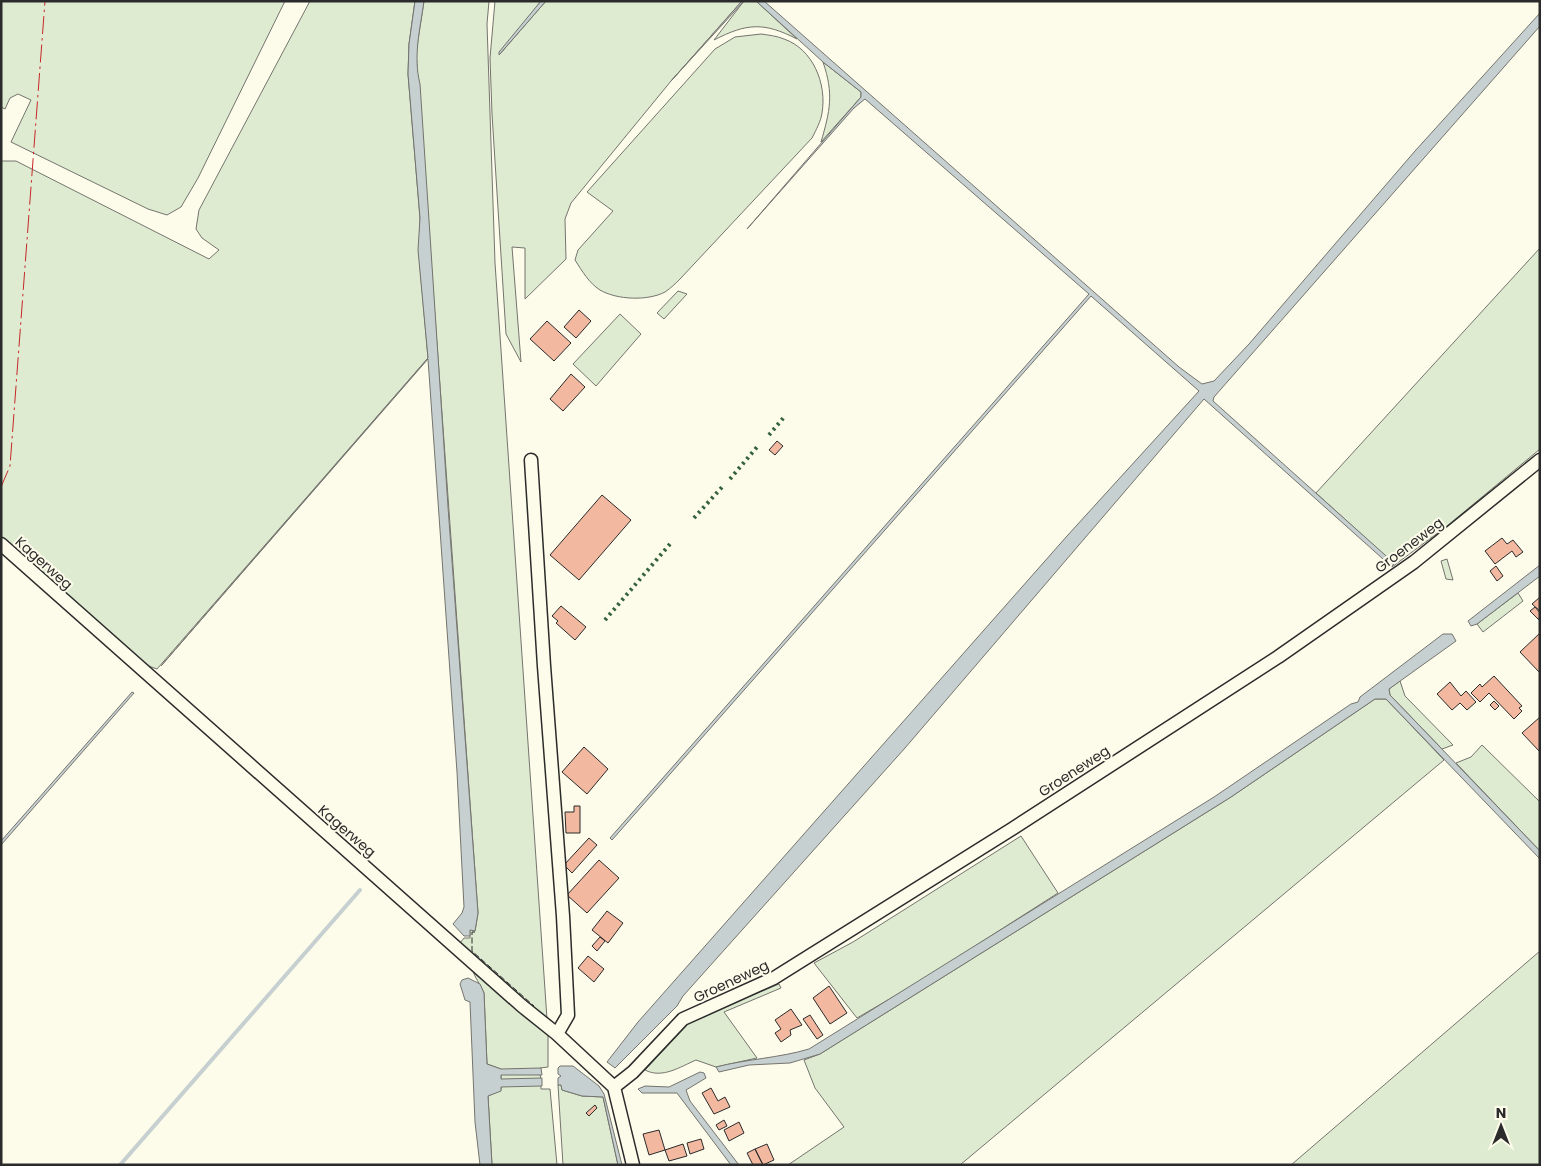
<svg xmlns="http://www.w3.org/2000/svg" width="1541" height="1166" viewBox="0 0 1541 1166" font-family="Poppins,sans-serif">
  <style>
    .green { fill: #deebd1; stroke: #74746e }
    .water { fill: #c7d0d0; stroke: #74746e }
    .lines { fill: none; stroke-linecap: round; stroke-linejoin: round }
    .stream { stroke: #c7d0d0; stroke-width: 4 }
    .building { fill: #f2b8a0; stroke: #2b2b2b }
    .street-casing { stroke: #2b2b2b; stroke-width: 15 }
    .street { stroke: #fdfbea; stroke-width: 12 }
    .hedge { stroke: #34623c; stroke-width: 4; stroke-dasharray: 2.5 4; stroke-linecap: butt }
    .fence { stroke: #2b2b2b; stroke-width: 1; stroke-dasharray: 6 2.5; stroke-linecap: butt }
    .power { stroke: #c62828; stroke-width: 1; stroke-dasharray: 18 4 2.5 4; stroke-linecap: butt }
    .labels { text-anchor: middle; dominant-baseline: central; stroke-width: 4; stroke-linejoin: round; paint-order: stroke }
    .street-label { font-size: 14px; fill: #2b2b2b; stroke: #fdfbea }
  </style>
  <rect width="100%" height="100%" fill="#fdfbea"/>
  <!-- green -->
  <path class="green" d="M1,1H285L198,178L181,207L167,215L148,209L11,142L31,100L18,94L10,98L5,109L1,107Z
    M310,1H415L409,44L408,74L420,218V267L428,358L157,669L143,664L1,538V161H16L209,259L219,250L202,238L196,229L199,210Z
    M424,1H489L487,24L495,263L547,1019L529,1006L460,943L464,938H470V929L475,931L478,913L416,53Z
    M495,1H541L500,54L546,1H742L671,81L571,203L565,219L566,259L525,299V248L512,247L521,362L506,334L492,114L490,58Z
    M744,1H756L797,39C764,22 747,23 714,40Z
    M761,34C768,35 777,36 784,39C813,49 827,84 822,113C821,121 816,130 812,138L680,279C676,283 671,288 665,292C648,301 617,300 600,290C589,283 582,271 575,260L578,250L613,211L587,192L715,49L735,37Z
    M823,62L861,92V97L821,142C830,111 834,94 823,62Z
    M1540,248V449L1447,526L1392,567L1393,563L1316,493Z
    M678,291L687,294L664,319L657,313Z
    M620,314L641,334L596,386L573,364Z
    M1447,559L1453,580L1446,579L1441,561Z
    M1518,593L1523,601L1483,632L1477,624Z
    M1400,681L1405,696L1453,745L1442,749L1390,695L1389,689Z
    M1375,699H1386L1444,760L960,1165H788L844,1127L815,1088L804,1060L820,1054L1231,797Z
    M1482,745L1540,802V851L1456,763L1471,757Z
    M1021,836L1058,893L922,980L857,1018L814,963L853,942Z
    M1540,951V1165H1291Z
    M472,968L548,1033V1067L540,1068L541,1089H550L557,1165H492L488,1096L501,1090V1069L487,1064L484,993C480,983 475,979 472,968Z
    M779,984L781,988L724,1012L757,1058L716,1067L696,1060C680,1067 662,1079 645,1070L691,1020Z
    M558,1085H561L562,1090L582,1096L603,1097L618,1165H563Z"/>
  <!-- water -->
  <path class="water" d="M415,1H424C420,30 413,56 420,84L448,507L478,913L475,931L470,930V936H464L453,924L462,913L464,907L457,772L428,359L161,666L428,358L418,250L420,218L408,74L409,44Z
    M541,1H546L499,55V52Z
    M742,1H744L671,81Z
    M756,1H764L1179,367L1202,384L1214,381L1249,344L1415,151L1540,13V26L1214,397L1213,401L1394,563L1392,567L1204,399L905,748L683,996L677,1006L615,1068L607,1062L638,1022L1067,536L1199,391L1091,296L612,840L610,838L1089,294L865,99L854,108L747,229L861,97V92L823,62Z
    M1540,565V576L1477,624L1471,626L1468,621Z
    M1443,634H1452L1456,641L1389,689L1390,695L1540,851V859L1386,699H1375L1231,797L820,1054L790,1063L749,1065L719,1072L716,1067C747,1059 779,1058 809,1049L1214,797L1351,704L1358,702L1360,697Z
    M132,692L134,693L1,845V841Z
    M468,978L480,984L484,993L487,1064L501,1069L541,1068L542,1075H501V1079L542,1078V1086L501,1087V1091L488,1096L492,1165H480L475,1122L470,1002L465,1000L460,984L462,980Z
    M560,1066H573L599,1086L604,1094L622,1165H618L603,1097L582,1096L562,1090L561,1085H558V1078L561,1076L558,1074V1068Z
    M700,1072L704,1073L706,1078L686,1090L690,1101L739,1165H731L677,1093H642L638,1089L645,1086L669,1087Z"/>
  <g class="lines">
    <!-- stream -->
    <path class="stream" d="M120,1165L360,890"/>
  </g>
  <!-- building -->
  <path class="building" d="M579,310L591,321L576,338L564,327Z
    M547,321L571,343L554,361L530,339Z
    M571,374L585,387L563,411L550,399Z
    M777,441L783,446L775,455L769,450Z
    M602,495L631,520L579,580L550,555Z
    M1502,538L1507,544L1513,540L1523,552L1516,557L1512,551L1495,564L1485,551Z
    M1496,566L1503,576L1497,581L1490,571Z
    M1540,597V611L1532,604Z
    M561,606L586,627L575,640L556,623L558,621L552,616Z
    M1535,607L1540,613L1539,620L1530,611Z
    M1540,633V673L1520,652Z
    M1494,676L1522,706L1519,708L1522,711L1514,719L1489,693L1480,702L1471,693L1480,684L1482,687Z
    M1450,682L1461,696L1466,691L1476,702L1467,710L1460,703L1452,710L1437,694Z
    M1494,701L1499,706L1495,710L1490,705Z
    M1540,717V752L1522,733Z
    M584,747L608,769L587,794L562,772Z
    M574,806H580V833H566L565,812H574Z
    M589,838L597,845L572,873L564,865Z
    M599,860L619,878L587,913L567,895Z
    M607,911L623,923L608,943L592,930Z
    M600,937L605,941L597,951L592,946Z
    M588,956L604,969L594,982L578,968Z
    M829,986L847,1013L830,1024L813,998Z
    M791,1009L802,1025L790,1030L791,1035L781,1042L775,1033L781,1029L775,1020Z
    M810,1015L823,1035L817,1039L803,1019Z
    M711,1088L718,1101L725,1097L730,1107L714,1114L702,1093Z
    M595,1105L597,1108L589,1116L586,1113Z
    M724,1120L727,1126L719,1130L716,1125Z
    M739,1122L744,1133L729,1141L724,1130Z
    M659,1130L665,1150L649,1155L643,1134Z
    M701,1139L704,1149L690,1154L687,1143Z
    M683,1144L687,1156L669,1161L665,1150Z
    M767,1144L774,1160L763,1165L755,1149Z
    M755,1149L763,1165H753L747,1153Z"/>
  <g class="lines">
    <!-- street casing -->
    <g class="street-casing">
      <path id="street" d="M531,460L544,666L563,916L568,1015L557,1034
        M1,544L522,1006L557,1034L614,1087L633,1165
        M614,1087L633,1072L683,1019L774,978L1012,829L1278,657L1414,562L1540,460"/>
    </g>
    <!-- street -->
    <use href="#street" class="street"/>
    <!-- hedge -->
    <path class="hedge" d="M769,435L785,416
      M730,479L757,447
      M694,518L723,486
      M605,620L670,544"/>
    <!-- fence -->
    <path class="fence" d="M475,932H472V951L534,1006"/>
    <!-- power -->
    <path class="power" d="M1,487L10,466L45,1"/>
  </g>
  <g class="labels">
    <!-- street labels -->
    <g class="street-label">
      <text transform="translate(1409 545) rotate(-37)">Groeneweg</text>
      <text transform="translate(44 563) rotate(42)">Kagerweg</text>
      <text transform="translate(1074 771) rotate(-33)">Groeneweg</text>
      <text transform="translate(347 831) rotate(41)">Kagerweg</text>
      <text transform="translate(731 981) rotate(-25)">Groeneweg</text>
    </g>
  </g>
  <!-- border -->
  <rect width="1541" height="1166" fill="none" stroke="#2b2b2b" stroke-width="5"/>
  <!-- north arrow -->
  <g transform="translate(1501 1126)" stroke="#fdfbea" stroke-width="4" paint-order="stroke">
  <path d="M0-4L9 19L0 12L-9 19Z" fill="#2b2b2b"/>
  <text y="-8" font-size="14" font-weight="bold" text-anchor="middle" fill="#2b2b2b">N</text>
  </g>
</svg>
